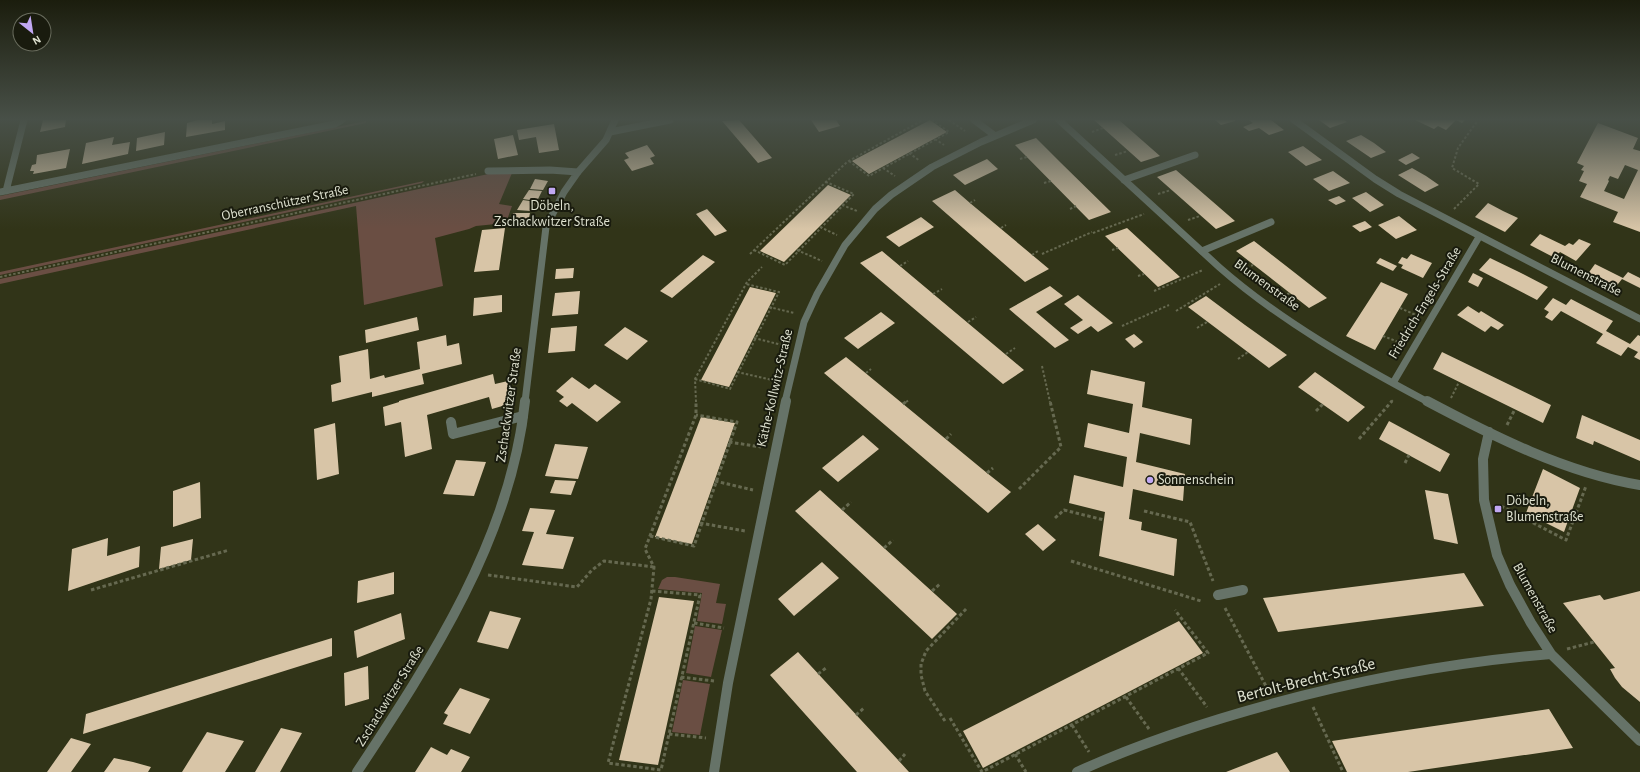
<svg xmlns="http://www.w3.org/2000/svg" width="1640" height="772" viewBox="0 0 1640 772" font-family="'Alegreya Sans',sans-serif">
  <style>
    .green { fill: #6a4e43 }
    .building { fill: #d8c5a7; fill-rule: evenodd }
    .lines { fill: none; stroke-linecap: round; stroke-linejoin: round }
    .path-far1 { stroke: #666950; stroke-width: 2; stroke-dasharray: 2.5 2; stroke-linecap: butt }
    .path { stroke: #666950; stroke-width: 3; stroke-dasharray: 3.5 2.5; stroke-linecap: butt }
    .lane-far1 { stroke: #667368; stroke-width: 7 }
    .lane { stroke: #667368; stroke-width: 10 }
    .street-far1 { stroke: #667368; stroke-width: 7 }
    .street { stroke: #667368; stroke-width: 10 }
    .poi-dot { fill: #c1a8f3; stroke: #191b0e; stroke-width: 1.5 }
    .labels { text-anchor: middle; dominant-baseline: central; stroke-width: 4; stroke-linejoin: round; paint-order: stroke }
    .street-label { font-size: 14px; fill: #dfe2d0; stroke: #191b0e }
    .poi-label { font-size: 14px; fill: #dfe2d0; stroke: #191b0e; text-anchor: start }
    .near-street-label { font-size: 17px; fill: #dfe2d0; stroke: #191b0e }
  </style>
  <rect width="100%" height="100%" fill="#313418"/>
  <!-- green -->
  <path class="green" d="M366,121V123L0,200V196Z
    M493,173H512L499,204L512,206L506,223L476,226L469,229L435,238L443,286L364,305L356,206L0,284V279Z
    M424,181L422,183L0,275V272Z
    M667,577H675L720,584L716,603L726,604L722,624L697,621L702,593L658,589L662,580Z
    M695,626L722,630L711,677L686,673Z
    M683,680L710,684L700,735L672,732Z"/>
  <!-- building -->
  <path class="building" d="M43,120H66L65,127L40,132Z
    M198,120H212V124L225,121V130L186,137L187,123Z
    M739,120L772,158L758,163L722,121Z
    M811,120H836L840,126L819,132Z
    M930,120L947,132L869,174L852,161Z
    M1094,120H1119L1160,156L1141,162Z
    M1215,120H1235V121L1221,125Z
    M1249,120H1271L1284,130L1269,135L1259,128L1249,131L1243,127L1253,123Z
    M1319,120H1344L1347,122L1330,128Z
    M1415,120H1465L1462,123L1456,120L1446,130L1438,126L1434,129Z
    M1598,123L1638,138L1633,149L1640,151V232L1613,222L1618,212L1580,197L1587,184L1579,181L1584,171L1581,170L1584,166L1577,163ZM1625,165L1638,170L1624,199L1604,191L1609,181L1608,180L1610,176L1618,179Z
    M554,124L559,150L539,153L536,137L519,140L517,130Z
    M165,132L164,145L136,151L137,138Z
    M513,135L518,155L498,159L494,139Z
    M1361,135L1374,143L1386,152L1371,158L1346,141Z
    M114,137L112,145L130,142L128,154L82,164L86,143Z
    M1036,138L1060,162L1111,212L1089,220L1015,145Z
    M647,145L655,156L650,158L654,164L632,171L624,160L629,158L625,153Z
    M1303,146L1322,160L1306,166L1288,152Z
    M70,149L66,168L33,174L34,171H30L32,165L36,164L37,155Z
    M1412,153L1420,158L1406,165L1398,160Z
    M987,159L998,169L965,185L953,175Z
    M1412,168L1426,176L1439,185L1425,192L1398,175Z
    M1176,170L1205,195L1235,221L1216,229L1157,177Z
    M1333,171L1350,183L1329,191L1313,179Z
    M535,179L548,181L543,190L530,189Z
    M828,185L851,195L784,262L760,251Z
    M529,190L542,191L537,201L523,199Z
    M955,190L970,203L1049,269L1025,282L932,201Z
    M1366,192L1384,205L1370,212L1352,198Z
    M1339,196L1346,201L1336,205L1328,200Z
    M523,200L536,202L531,211L517,210Z
    M1488,203L1503,211L1518,218L1505,232L1475,217Z
    M707,209L727,231L715,236L696,214Z
    M513,213H530L528,222H510Z
    M1399,216L1417,230L1396,239L1378,225Z
    M921,217L934,227L899,247L886,237Z
    M1365,221L1372,227L1360,232L1352,226Z
    M505,228L499,270L474,272L482,230Z
    M1127,228L1153,252L1180,277L1158,287L1105,236Z
    M1540,234L1565,246L1569,243L1573,245L1579,239L1591,244L1576,261L1560,252L1555,258L1530,245Z
    M1254,241L1290,269L1327,298L1309,308L1236,251Z
    M882,251L950,308L1024,370L1003,384L860,263Z
    M1411,254L1432,263L1423,278L1401,268L1403,265L1398,263L1402,257L1407,259Z
    M703,255L715,262L672,298L660,291Z
    M1380,258L1397,266L1393,271L1376,263Z
    M1490,258L1519,272L1548,287L1537,300L1479,270Z
    M1595,264L1623,278L1628,272L1640,278V288L1622,279L1614,289L1587,275Z
    M574,268L573,278L555,279L556,269Z
    M1473,273L1483,278L1478,287L1468,282Z
    M1381,282L1408,294L1375,350L1346,336Z
    M1050,286L1063,296L1036,312L1069,340L1055,348L1009,309Z
    M750,287L776,293L729,387L701,380Z
    M580,291L578,314L552,316L555,293Z
    M502,295V312L473,316L474,298Z
    M1078,295L1113,323L1098,332L1091,326L1078,334L1070,328L1083,320L1064,304Z
    M1206,296L1245,325L1287,355L1269,368L1188,307Z
    M1553,298L1566,305L1571,299L1613,321L1606,331L1630,344L1638,335L1640,336V360L1634,357L1638,352L1628,347L1621,356L1596,343L1603,334L1561,311L1552,321L1545,317L1549,312L1544,309Z
    M1468,306L1479,313L1481,311L1504,325L1498,330L1491,326L1485,332L1457,315Z
    M881,312L895,323L858,349L844,338Z
    M417,317L419,330L366,343L365,330Z
    M577,326L575,351L548,353L551,328Z
    M625,327L648,341L627,360L604,345Z
    M1134,334L1143,342L1134,348L1125,339Z
    M446,335L447,346L459,343L462,364L422,374L424,384L372,397V392L332,402L331,385L341,382L339,356L368,349L370,379L384,375L385,378L420,369L417,342Z
    M1442,352L1551,405L1543,423L1433,369Z
    M846,357L987,473L1011,492L988,513L824,373Z
    M1091,370L1145,382L1142,407L1192,419L1190,445L1140,433L1136,462L1185,474L1183,501L1133,489L1129,519L1142,522L1141,530L1177,539L1174,576L1099,556L1105,512L1069,503L1074,475L1123,487L1127,457L1084,447L1088,423L1129,433L1133,404L1087,394Z
    M1315,372L1365,407L1348,422L1298,387Z
    M493,374L495,384L508,381L513,403L492,409L489,397L427,415L432,449L405,457L401,422L385,426L383,407L399,402V401Z
    M572,377L589,389L595,384L621,402L597,422L572,403L567,407L559,401L564,397L556,391Z
    M1582,415L1640,440V461L1594,441L1593,445L1576,438Z
    M701,417L735,423L692,544L655,537Z
    M1389,421L1450,454L1440,472L1379,439Z
    M335,423L339,474L317,480L314,429Z
    M863,435L879,449L838,482L822,468Z
    M555,444L588,447L578,479L545,476Z
    M456,460L486,462L474,496L443,494Z
    M1543,469L1580,488L1564,532L1526,513Z
    M555,480L576,481L571,495L550,493Z
    M200,482L201,518L173,527V491Z
    M820,490L957,614L932,639L795,511Z
    M1425,490L1448,494L1458,544L1434,539Z
    M530,508L555,510L546,534L574,537L563,569L522,565L534,532L522,531Z
    M1038,524L1056,540L1043,551L1025,534Z
    M108,538L107,556L140,546L139,567L68,591L72,549Z
    M193,539L191,560L159,569L161,547Z
    M822,562L839,578L794,616L778,599Z
    M394,572V594L357,603L358,581Z
    M1464,573L1484,606L1278,632L1263,598Z
    M1640,591V702L1622,687L1615,678L1610,669L1615,668L1563,603L1600,595L1604,600Z
    M659,597L694,601L658,765L619,760Z
    M490,611L521,618L508,649L477,642Z
    M401,613L405,639L357,658L354,631Z
    M1179,621L1203,653L983,768L963,731Z
    M332,638V656L83,734L86,714Z
    M798,652L899,761L909,772H857L770,675Z
    M368,666L369,699L345,706L344,673Z
    M460,688L490,699L470,734L443,724L448,715L444,713Z
    M1549,709L1573,748L1408,772H1347L1332,741Z
    M281,728L302,733L280,772H255Z
    M207,732L244,741L225,772H182Z
    M71,738L91,744L71,772H47Z
    M431,747L447,755L451,749L470,757L461,772H415Z
    M1277,752L1290,772H1226Z
    M114,758L133,762L151,767L148,772H104Z"/>
  <g class="lines">
    <!-- path-far1 -->
    <path class="path-far1" d="M949,120L965,131
      M1092,132L1103,128
      M935,139L944,145
      M909,153L920,161
      M1115,155L1128,151
      M1020,159L1027,157
      M849,161L869,176L949,132L932,120
      M883,168L895,176
      M1044,183L1051,181
      M1158,194L1171,190
      M970,203L975,200
      M842,205L857,211
      M1070,209L1076,206
      M1454,209L1479,184L1452,168L1458,148L1478,120
      M1188,220L1200,216
      M820,227L837,235
      M1001,228L1006,225
      M1093,233L1144,214
      M754,250L785,265L854,194L826,182
      M797,250L822,261
      M1112,250L1118,248
      M750,254L847,162L923,120
      M1042,254L1092,232
      M1032,255L1038,251
      M900,266L908,261
      M1243,270L1253,265
      M1138,276L1144,274
      M0,277L476,174
      M1154,291L1203,270
      M933,294L942,289
      M1279,298L1290,293
      M769,307L794,313
      M1400,308L1418,316
      M1176,311L1220,284
      M968,322L976,317
      M1122,326L1169,305
      M1197,328L1207,322
      M1383,336L1401,343
      M754,338L786,346
      M1006,354L1015,348
      M1238,359L1248,352
      M1042,366L1050,402
      M737,372L777,381
      M866,373L871,369
      M695,379L730,389L779,292L746,284
      M1451,398L1459,382
      M696,402L695,379L747,282L762,267
      M906,402L909,400
      M1391,402L1394,399"/>
    <!-- path -->
    <path class="path" d="M903,404L907,401
      M1316,411L1323,404
      M1507,425L1515,409
      M946,439L951,434
      M1359,439L1392,401
      M729,442L761,447
      M1405,463L1409,455
      M987,473L993,468
      M715,481L753,490
      M1019,489L1061,447L1050,401
      M1501,506L1566,540L1586,486
      M842,510L851,502
      M1144,511L1190,522L1213,581
      M1055,518L1064,510L1104,520
      M700,523L745,531
      M650,536L694,546L737,422L696,415
      M884,548L893,540
      M1071,561L1201,601
      M488,575L577,587L592,570L604,561L654,567
      M91,590L229,550
      M652,591L700,595L661,770L608,763L651,599L654,567L645,549L696,415V401
      M932,591L940,584
      M1225,608L1268,690
      M694,623L724,628
      M1567,649L1594,642
      M1178,668L1207,707
      M818,674L826,668
      M681,677L714,681
      M1126,697L1149,729
      M1313,707L1343,772
      M856,715L864,708
      M950,718L982,772L1208,653L1175,610
      M945,721L925,691L921,675V664L926,651L967,608
      M1072,725L1089,752
      M669,734L706,738
      M1015,754L1026,772
      M899,761L905,754"/>
    <!-- lane-far1 -->
    <path class="lane-far1" d="M974,120L994,135
      M1124,180L1195,155
      M1202,251L1271,222"/>
    <!-- lane -->
    <path class="lane" d="M451,422L453,434L523,416
      M1218,595L1243,590"/>
    <!-- street-far1 -->
    <path class="street-far1" d="M1059,120L1219,267C1279,320 1358,365 1428,402
      M1294,120L1375,179L1399,194L1640,319
      M610,132L670,120
      M488,171L550,170L578,172
      M6,191L24,120
      M0,192L335,124L342,120
      M1393,383L1479,237
      M525,402L546,227L564,192L578,172L606,140L615,120
      M785,402L804,322L817,294L845,245L875,209L891,195L932,167L981,142L1033,120"/>
    <!-- street -->
    <path class="street" d="M1427,401C1493,436 1566,473 1640,485
      M1489,432L1483,459L1484,500L1497,555L1510,585L1531,623L1551,654L1640,741
      M357,772C431,660 511,538 525,401
      M714,772L728,683L786,401
      M1077,772C1140,743 1205,722 1271,704C1363,679 1456,662 1551,654"/>
  </g>
  <!-- sky -->
  <linearGradient id="sky" x2="0" y2="1"><stop stop-color="#1b1d0d"/><stop offset="0.52" stop-color="#485048"/><stop offset="1" stop-color="#485048" stop-opacity="0"/></linearGradient>
  <rect width="1640" height="229" fill="url(#sky)"/>
  <!-- markers -->
  <g class="poi-dot">
    <rect x="548" y="187" width="8" height="8" rx="2"/>
    <circle cx="1150" cy="480" r="4"/>
    <rect x="1494" y="505" width="8" height="8" rx="2"/>
  </g>
  <g class="labels">
    <!-- street labels -->
    <g class="street-label">
      <text transform="translate(285 203) rotate(-12)">Oberranschützer Straße</text>
      <text transform="translate(1586 275) rotate(27)">Blumenstraße</text>
      <text transform="translate(1267 285) rotate(36)">Blumenstraße</text>
      <text transform="translate(1425 303) rotate(-59)">Friedrich-Engels-Straße</text>
      <text transform="translate(775 388) rotate(-77)">Käthe-Kollwitz-Straße</text>
      <text transform="translate(509 405) rotate(-82)">Zschackwitzer Straße</text>
      <text transform="translate(1535 598) rotate(61)">Blumenstraße</text>
      <text transform="translate(390 696) rotate(-58)">Zschackwitzer Straße</text>
    </g>
    <!-- poi labels -->
    <g class="poi-label">
      <text x="552" y="206" text-anchor="middle">Döbeln,<tspan x="552" dy="16">Zschackwitzer Straße</tspan></text>
      <text x="1158" y="480">Sonnenschein</text>
      <text x="1506" y="501">Döbeln,<tspan x="1506" dy="16">Blumenstraße</tspan></text>
    </g>
    <!-- near-street labels -->
    <g class="near-street-label">
      <text transform="translate(1306 680) rotate(-14)">Bertolt-Brecht-Straße</text>
    </g>
  </g>
  <!-- north arrow -->
  <g transform="translate(32 32) rotate(150)"><circle r="19" fill="#191b0e" stroke="#686b5c"/>
  <path d="M0-3L7 15L0 10L-7 15Z" fill="#c1a8f3"/>
  <text y="-6" font-size="11" font-weight="bold" text-anchor="middle" fill="#dfe2d0">N</text>
  </g>
</svg>
